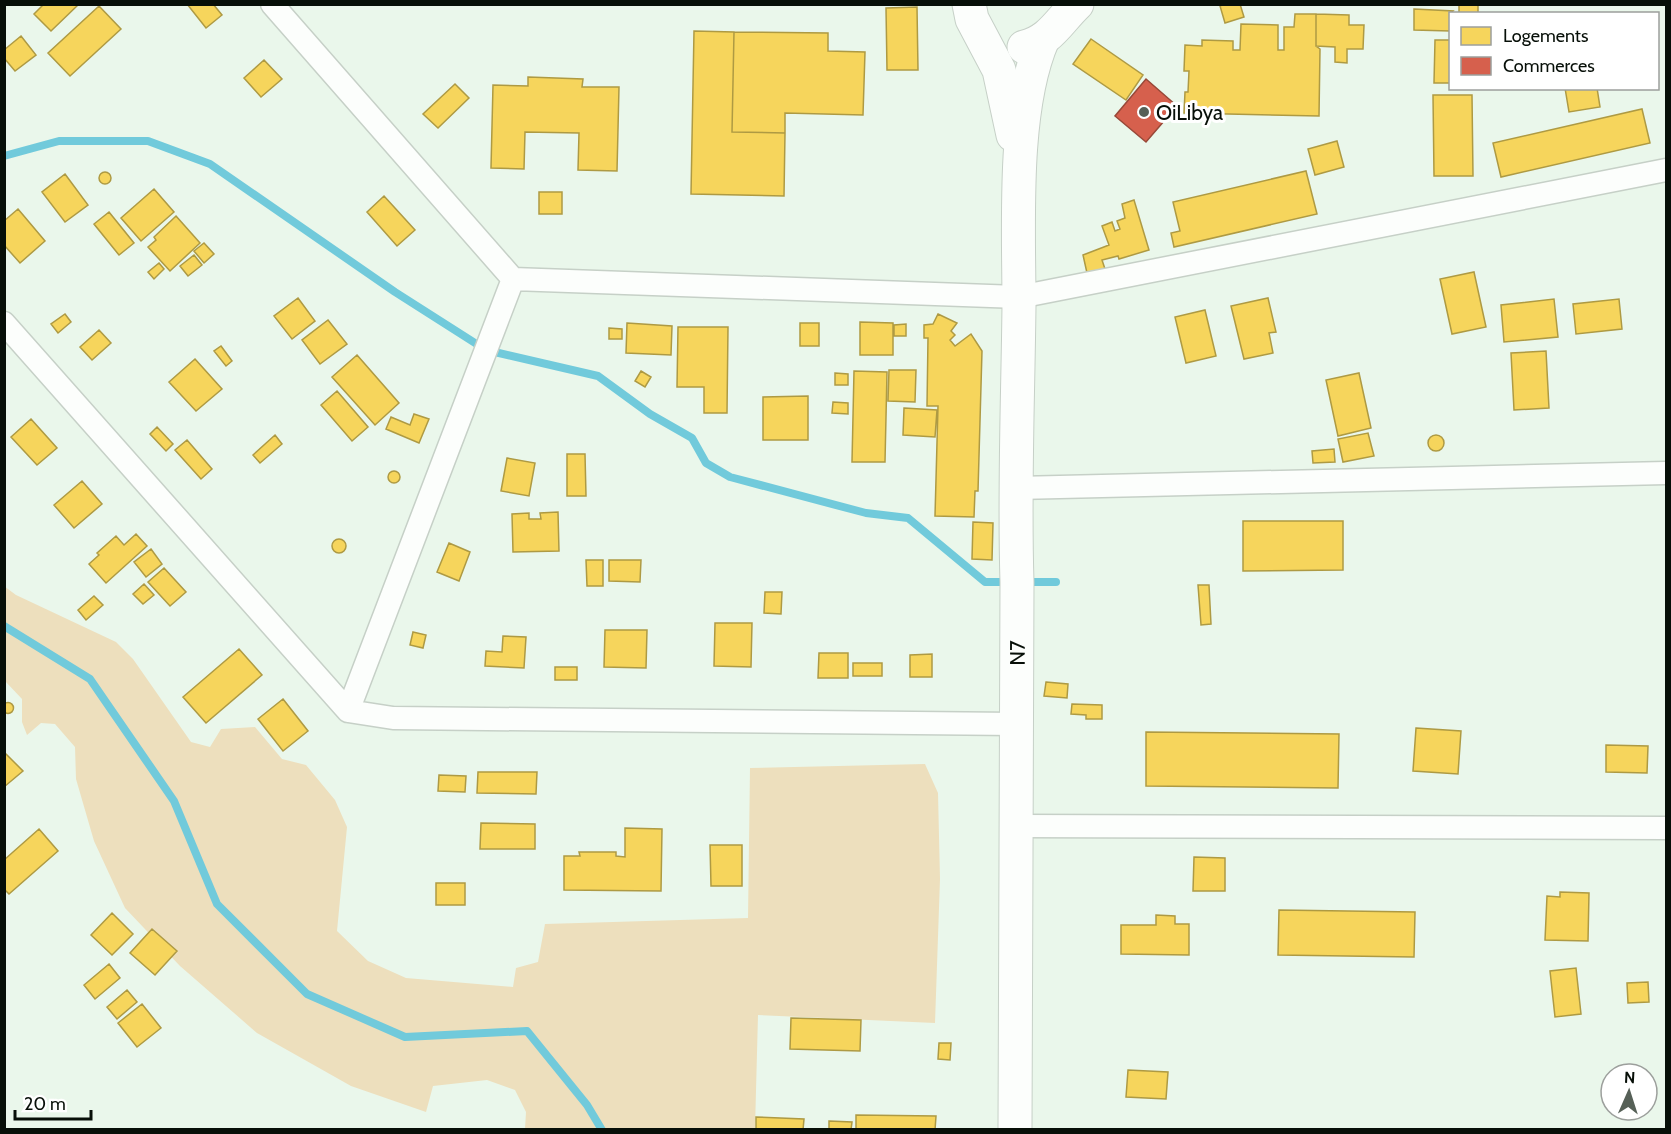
<svg xmlns="http://www.w3.org/2000/svg" width="1671" height="1134" viewBox="0 0 1671 1134" font-family="Cabin,sans-serif">
  <style>
    .green { fill: #eddfbd }
    .homes { fill: #f6d55c; stroke: #ae9a43; stroke-width: 1.5 }
    .shops { fill: #d6604d; stroke: #984838; stroke-width: 1.5 }
    .lines { fill: none; stroke-linecap: round; stroke-linejoin: round }
    .stream { stroke: #71cadb; stroke-width: 8 }
    .minor-casing { stroke: #c6d0c7; stroke-width: 25 }
    .primary-casing { stroke: #c6d0c7; stroke-width: 35 }
    .minor { stroke: #fcfefc; stroke-width: 22 }
    .primary { stroke: #fcfefc; stroke-width: 33 }
    .poi-dot { fill: #566057; stroke: #fff; stroke-width: 2 }
    .labels { text-anchor: middle; dominant-baseline: central; stroke-width: 6; stroke-linejoin: round; paint-order: stroke }
    .poi-label { font-size: 21px; fill: #070f08; stroke: #fff; text-anchor: start }
    .street-label { font-size: 21px; fill: #070f08; stroke: #fff }
  </style>
  <rect width="100%" height="100%" fill="#eaf7eb"/>
  <!-- green -->
  <path class="green" d="M4,586L16,595L116,642L133,659L191,742L210,747L221,729L255,727L282,759L306,765L335,800L347,827L337,931L368,961L406,978L513,987L516,968L538,962L545,924L748,918L750,768L925,764L938,793L940,879L935,1023L758,1015L755,1129H525L526,1112L515,1090L487,1080L433,1086L426,1112L351,1086L257,1033L180,966L125,908L94,841L76,779L75,747L55,724L41,723L27,735L22,722V699L5,681Z"/>
  <!-- homes -->
  <path class="homes" d="M44,4H79L51,31L34,14Z
    M187,4H213L222,15L206,28Z
    M1224,4H1240L1244,17L1225,23L1220,6Z
    M1459,4H1478V14H1459Z
    M99,6L121,29L70,76L48,53Z
    M917,7L918,70H887L886,8Z
    M1414,9L1453,11L1450,14V31L1414,30Z
    M1295,14H1316V46L1320,49L1319,116L1184,113L1185,92H1188L1189,71H1184L1185,45L1202,46V40L1233,41V50H1240L1241,24L1278,25V50H1284V27H1294Z
    M1316,14L1349,15V25H1364L1363,49H1347V63L1335,62V47L1316,46Z
    M694,31L734,32L732,132L785,133L784,196L691,194Z
    M734,32L828,33V51L865,52L863,115L785,113V133L732,132Z
    M21,36L36,55L15,71L4,58V50Z
    M1091,39L1143,75L1126,100L1073,64Z
    M1435,40H1450V83H1434Z
    M264,60L282,79L261,97L244,78Z
    M528,77L583,79L582,87H619L617,171L578,170L579,133L525,132L524,169L491,168L493,85L528,86Z
    M455,84L469,98L438,128L423,114Z
    M1565,88H1597L1600,107L1569,112Z
    M1433,95H1472L1473,176H1434Z
    M1642,109L1650,143L1501,177L1493,143Z
    M1337,141L1344,167L1315,175L1308,149Z
    M1306,171L1317,214L1174,247L1171,233L1180,231L1173,202Z
    M99 178a6 6 0 1 1 12 0a6 6 0 1 1-12 0Z
    M65,174L88,205L65,222L42,192Z
    M154,189L174,212L141,241L121,218Z
    M539,192H562V214H539Z
    M384,196L415,230L397,246L367,212Z
    M1134,200L1149,250L1119,259L1118,256L1102,260L1105,269L1087,273L1083,255L1109,245L1102,226L1112,222L1115,231L1120,229L1117,221L1125,218L1122,204Z
    M18,209L45,241L20,263L4,245V221Z
    M109,212L134,243L119,255L94,224Z
    M176,216L200,243L170,271L148,247L156,240L154,237Z
    M204,243L214,254L204,263L194,251Z
    M194,255L202,265L188,276L180,266Z
    M159,263L164,269L154,279L148,272Z
    M1474,272L1486,327L1452,334L1440,279Z
    M298,298L315,321L292,339L274,316Z
    M1268,298L1276,332L1269,333L1273,353L1244,359L1231,306Z
    M1554,299L1558,337L1504,342L1501,305Z
    M1619,299L1622,329L1576,334L1573,304Z
    M1205,310L1216,356L1186,363L1175,317Z
    M65,314L71,322L58,333L51,324Z
    M938,314L957,323L951,331L955,335L950,340L955,346L971,334L982,351L978,491H975L974,517L935,516L938,406H927L928,338H924V325L933,324Z
    M328,320L347,344L320,364L302,340Z
    M860,322L893,323V355H860Z
    M627,323L672,326L671,355L626,353Z
    M800,323H819V346H800Z
    M906,324V336H894V325Z
    M678,327H728L727,413H704V387H677Z
    M609,328L622,329V339H609Z
    M99,330L111,343L92,360L80,347Z
    M221,346L232,361L226,366L214,351Z
    M1546,351L1549,408L1514,410L1511,353Z
    M357,355L399,403L375,425L332,377Z
    M195,359L222,389L196,411L169,382Z
    M889,370H916L915,402L888,401Z
    M641,371L651,377L645,387L635,381Z
    M854,371L887,372L885,462H852Z
    M835,373L848,374V385H835Z
    M1359,373L1371,428L1338,436L1326,380Z
    M337,391L368,427L352,441L321,405Z
    M808,396V440H763V397Z
    M833,402L848,403V414L832,413Z
    M904,408L937,410L935,437L903,435Z
    M414,414L429,419L419,443L386,429L391,417L410,425Z
    M31,419L57,448L37,465L11,437Z
    M157,427L173,444L166,451L150,434Z
    M1368,433L1374,456L1343,462L1338,439Z
    M1428 443a8 8 0 1 1 16 0a8 8 0 1 1-16 0Z
    M275,435L282,444L260,463L253,455Z
    M187,440L212,469L201,479L175,450Z
    M1334,449L1335,462L1313,463L1312,451Z
    M567,454H585L586,496H567Z
    M507,458L535,463L529,496L501,491Z
    M388 477a6 6 0 1 1 12 0a6 6 0 1 1-12 0Z
    M82,481L102,504L74,528L54,505Z
    M558,512L559,551L513,552L512,514L529,513V519H541L540,513Z
    M1243,521H1343V570L1243,571Z
    M973,522L993,523L992,560L972,559Z
    M136,534L147,546L106,583L89,564L99,555L97,553L116,536L124,545Z
    M332 546a7 7 0 1 1 14 0a7 7 0 1 1-14 0Z
    M449,543L470,552L459,581L437,572Z
    M151,549L162,564L146,577L134,562Z
    M586,560H603V586H587Z
    M609,560H641L640,582L609,581Z
    M164,568L186,592L170,606L148,582Z
    M144,584L154,595L143,604L133,594Z
    M1198,585H1209L1211,624L1201,625Z
    M765,592H782L781,614L764,613Z
    M94,596L103,605L86,620L78,610Z
    M715,623H752L751,667L714,666Z
    M605,630H647L646,668L604,667Z
    M413,632L426,635L423,648L410,645Z
    M503,636L526,637L524,668L485,666L486,651L502,652Z
    M239,649L262,675L206,723L183,697Z
    M819,653H848V678H818Z
    M932,654V677H910V655Z
    M853,663H882V676H853Z
    M555,667H577V680H555Z
    M1046,682L1068,684L1067,698L1044,696Z
    M283,699L308,731L283,751L258,719Z
    M2.5 708a5.5 5.5 0 1 1 11 0a5.5 5.5 0 1 1-11 0Z
    M1072,704L1102,705V719H1086V715L1071,714Z
    M1416,728L1461,731L1458,774L1413,771Z
    M1146,732L1339,734L1338,788L1146,786Z
    M1606,745L1648,746L1647,773L1606,772Z
    M4,752L23,771L4,787Z
    M478,772H537L536,794L477,793Z
    M439,775L466,776L465,792L438,791Z
    M481,823L535,824V849H480Z
    M625,828L662,829L661,891L564,890V856H580L579,852H616V856L625,857Z
    M39,829L58,851L9,894L4,889V860Z
    M710,845H742V886H711Z
    M1194,857L1225,858V891H1193Z
    M436,883H465V905H436Z
    M1560,892L1589,893L1588,941L1545,940L1547,896L1560,897Z
    M1279,910L1415,912L1414,957L1278,955Z
    M112,913L133,934L112,955L91,935Z
    M1156,915L1175,916V924H1189V955L1121,954V925H1156Z
    M152,929L177,951L155,975L130,953Z
    M109,964L120,978L95,999L84,985Z
    M1576,968L1581,1014L1555,1017L1550,971Z
    M1648,982L1649,1002L1628,1003L1627,983Z
    M127,990L137,1002L117,1019L107,1007Z
    M142,1004L161,1028L137,1047L118,1023Z
    M791,1018L861,1020L860,1051L790,1049Z
    M939,1043H951L950,1060L938,1059Z
    M1128,1070L1168,1072L1166,1099L1126,1097Z
    M856,1115L936,1116L935,1130H856Z
    M756,1117L804,1119L803,1130H756Z
    M829,1121L852,1122L851,1130H829Z"/>
  <!-- shops -->
  <path class="shops" d="M1146,79L1177,106L1146,142L1115,116Z"/>
  <g class="lines">
    <!-- stream -->
    <path class="stream" d="M4,156L59,141H148L210,164L395,292L486,350L598,376L650,414L692,438L706,463L730,477L866,513L908,518L985,582H1010
      M1025,582H1056
      M4,626L90,679L174,801L217,904L307,994L405,1037L527,1031L587,1105L602,1130"/>
    <!-- minor casing -->
    <g class="minor-casing">
      <path id="minor" d="M272,4L513,279L1019,297L1666,170
        M513,279L348,711L393,718L1016,724
        M4,323L348,711
        M1017,488L1666,473
        M1016,826L1666,828"/>
    </g>
    <!-- primary casing -->
    <g class="primary-casing">
      <g id="primary">
        <path d="M969,4L972,19L999,70L1013,135"/>
        <path d="M1024,47C1050,41 1059,21 1077,4"/>
        <path id="s1" d="M1015,1130L1017,582C1014,490 1018,397 1019,305C1019,227 1012,110 1043,39"/>
      </g>
    </g>
    <!-- minor -->
    <use href="#minor" class="minor"/>
    <!-- primary -->
    <use href="#primary" class="primary"/>
  </g>
  <!-- markers -->
  <circle class="poi-dot" cx="1144" cy="112" r="6"/>
  <g class="labels">
    <!-- poi labels -->
    <g class="poi-label">
      <text x="1156" y="112">OiLibya</text>
    </g>
    <!-- street labels -->
    <g class="street-label">
      <text stroke="none"><textPath href="#s1" startOffset="477">N7</textPath></text>
    </g>
  </g>
  <!-- border -->
  <rect width="1671" height="1134" fill="none" stroke="#070f08" stroke-width="12"/>
  <!-- legend -->
  <rect x="1449" y="12" width="210" height="78" fill="#ffffff" stroke="#9c9f9c" stroke-width="1.5"/>
  <rect x="1461" y="27" width="30" height="18" fill="#f6d55c" stroke="#9c9f9c" stroke-width="1.5"/>
  <text x="1503" y="42" font-size="18" fill="#070f08">Logements</text>
  <rect x="1461" y="57" width="30" height="18" fill="#d6604d" stroke="#9c9f9c" stroke-width="1.5"/>
  <text x="1503" y="72" font-size="18" fill="#070f08">Commerces</text>
  <!-- north arrow -->
  <g transform="translate(1629 1092) rotate(3)"><circle r="28" fill="#ffffff" stroke="#9c9f9c" stroke-width="1.5"/>
  <path d="M0-4.5L10 22L0 15L-10 22Z" fill="#566057"/>
  <text y="-9" font-size="16" font-weight="bold" text-anchor="middle" fill="#070f08">N</text>
  </g>
  <!-- scale -->
  <path d="M15 1110v9h76v-9" fill="none" stroke="#070f08" stroke-width="3"/>
  <text x="24" y="1110" font-size="18" fill="#070f08" stroke="#ffffff" stroke-width="4.5" paint-order="stroke">20 m</text>
</svg>
